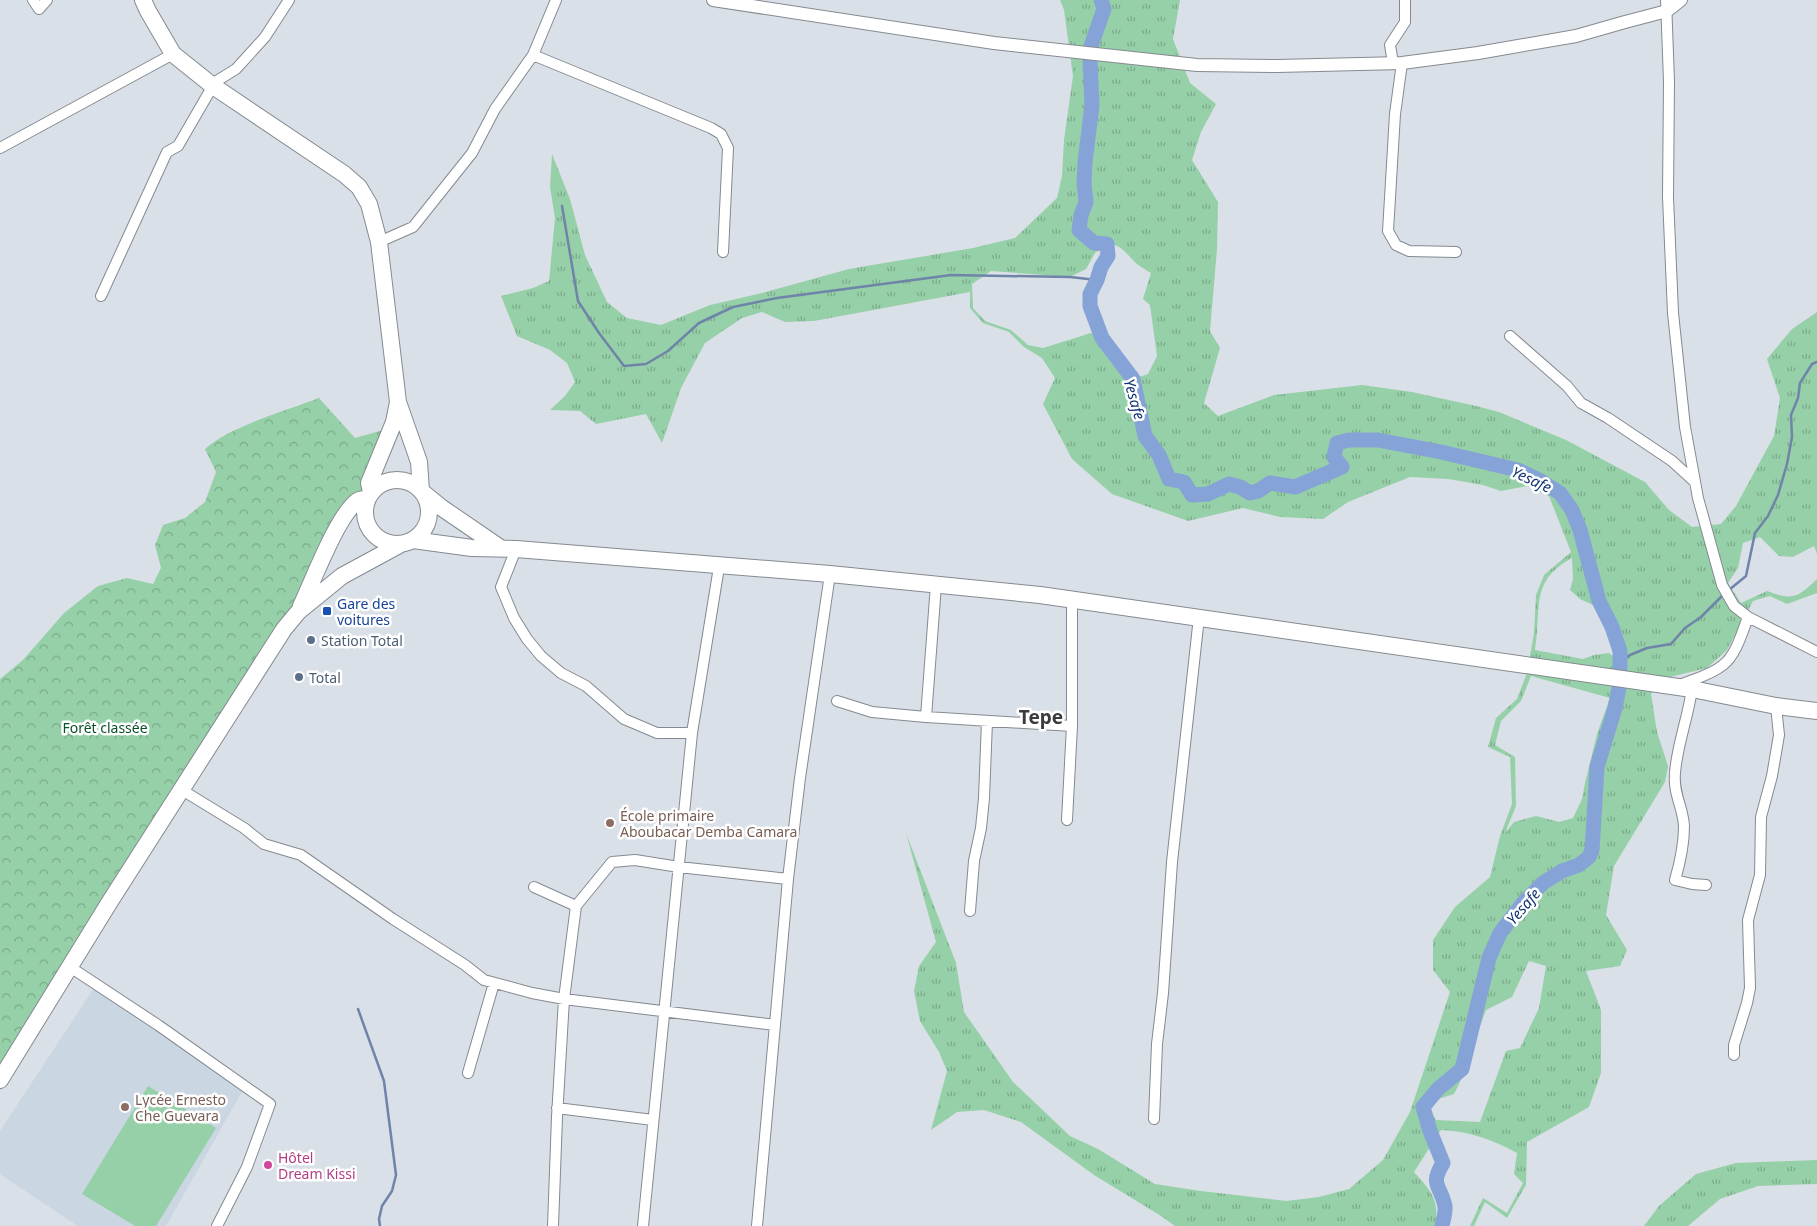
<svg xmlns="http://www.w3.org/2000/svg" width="1817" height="1226" viewBox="0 0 1817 1226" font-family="'Noto Sans',sans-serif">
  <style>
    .built { fill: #cad6e2 }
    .grass { fill: url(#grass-tufts); fill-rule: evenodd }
    .forest { fill: url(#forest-crowns) }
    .green { fill: #96d0a8 }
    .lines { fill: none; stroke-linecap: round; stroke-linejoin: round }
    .stream { stroke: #6f84a9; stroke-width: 2.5 }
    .river { stroke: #86a3d7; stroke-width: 15 }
    .minor-casing { stroke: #848a90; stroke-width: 12 }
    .tertiary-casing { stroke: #848a90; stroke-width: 14 }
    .trunk-casing { stroke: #848a90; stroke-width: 18 }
    .minor { stroke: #fff; stroke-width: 10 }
    .tertiary { stroke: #fff; stroke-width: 12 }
    .trunk { stroke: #fff; stroke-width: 16 }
    .transit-dot { fill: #1a4fb4; stroke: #fff; stroke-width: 2 }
    .service-dot { fill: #5c6f8a; stroke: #fff; stroke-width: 2 }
    .education-dot { fill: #8d6e63; stroke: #fff; stroke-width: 2 }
    .hotel-dot { fill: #d1479c; stroke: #fff; stroke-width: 2 }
    .labels { text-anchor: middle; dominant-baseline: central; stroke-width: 5; stroke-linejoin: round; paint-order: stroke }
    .transit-label { font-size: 14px; fill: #164399; stroke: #fff; text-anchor: start }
    .service-label { font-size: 14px; fill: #4e5e75; stroke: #fff; text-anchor: start }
    .park-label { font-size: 14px; fill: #0a502b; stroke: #fff }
    .education-label { font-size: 14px; fill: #785e54; stroke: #fff; text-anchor: start }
    .hotel-label { font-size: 14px; fill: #b23c85; stroke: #fff; text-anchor: start }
    .water-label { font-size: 15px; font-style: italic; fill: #143472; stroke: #fff }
    .district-label { font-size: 19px; font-weight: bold; fill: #393b3e; stroke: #fff }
  </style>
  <defs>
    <pattern id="grass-tufts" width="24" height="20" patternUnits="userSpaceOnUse" patternTransform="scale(1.25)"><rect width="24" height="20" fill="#96d0a8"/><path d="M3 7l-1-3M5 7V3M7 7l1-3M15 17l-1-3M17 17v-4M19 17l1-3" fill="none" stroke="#7baa8a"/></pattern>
    <pattern id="forest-crowns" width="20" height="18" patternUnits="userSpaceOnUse" patternTransform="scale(1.25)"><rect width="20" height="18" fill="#96d0a8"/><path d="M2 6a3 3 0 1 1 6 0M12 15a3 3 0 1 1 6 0" fill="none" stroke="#7baa8a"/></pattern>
  </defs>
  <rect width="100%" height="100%" fill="#dae0e7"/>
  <!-- built -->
  <path class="built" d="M94,988L243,1090L166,1226H78L0,1174V1131Z"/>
  <!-- grass -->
  <path class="grass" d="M1060,0H1180L1173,39L1190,83L1216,104L1201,132L1192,160L1218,202L1217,249L1210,331L1220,348L1204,403L1218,416L1274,395L1362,385L1412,392L1476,406L1499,412L1566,440L1645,482L1669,510L1692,527L1721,524L1736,506L1774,436L1780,398L1767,359L1792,329L1817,312V554L1814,546L1793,557L1779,556L1760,537L1743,543L1738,568L1728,583L1741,603L1767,591C1793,601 1797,598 1817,579V593L1787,604L1770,596L1753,601L1727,650L1707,668L1670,677L1651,694L1657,732L1668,766L1665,782L1614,866L1606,915L1627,950L1620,966L1586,971L1601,1010V1073L1589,1107L1527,1142L1526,1185L1507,1218L1485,1202L1474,1226H1470L1483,1198L1507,1213L1523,1183L1514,1174L1517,1153C1493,1140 1469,1131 1441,1130L1414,1172C1431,1191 1440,1200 1435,1226H1175L1161,1216L1094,1175L1021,1122L984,1110L957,1112L931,1130L947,1071L939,1052L920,1021L914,991L919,966L936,942L906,833L956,963L964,1012L1013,1082L1070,1136L1098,1149L1155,1184L1201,1191L1286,1201L1319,1197L1349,1189L1383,1160L1410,1112L1450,992L1433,970V940L1455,907L1490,877L1500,836L1512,804L1510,757L1488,747L1496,718L1517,699L1527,673L1534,633L1536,595L1544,575L1571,552L1549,496L1527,486L1501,491L1483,485L1448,479L1410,477L1348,502L1323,519L1280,517L1243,508L1188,521L1112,494L1072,459L1043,404L1055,378L1042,358L1024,347L1009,332L983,323L970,308V292L814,321L785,322L762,312L742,318L705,343L681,388L662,443L646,414L596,424L580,411L550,410L565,396L575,382L567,363L550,350L517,336L501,296L533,288L549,281L555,218L550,187L552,154L570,199L585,255L607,302L627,318L661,325L710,305L758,294L849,269L973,248L1015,238L1057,198L1062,176L1064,140L1073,76L1064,10ZM1107,244C1122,244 1127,255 1137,264C1141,267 1146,270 1151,273L1143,299L1150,305L1157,356L1148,374L1133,379L1102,338L1091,333L1043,348L1028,345L1011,330L985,321L973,308L972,284L991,271L1070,277L1086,269L1095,253ZM1572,558L1573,579L1570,590L1580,599L1593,605L1599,602C1609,621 1619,640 1620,662L1609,653L1594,655L1583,659L1535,650C1542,609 1529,581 1572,558ZM1531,676L1610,698L1597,734L1585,783L1582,799L1573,818L1559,822L1536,816L1514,822L1505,833L1516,806L1515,757L1495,745L1501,721L1521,701ZM1529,961L1546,966L1539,1008L1520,1048L1506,1051L1480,1122L1436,1120L1430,1110L1435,1100L1454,1094C1469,1067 1475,1038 1486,1010L1512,997Z
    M1817,1160V1184L1758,1186L1720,1199L1688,1226H1644L1659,1206L1696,1174L1736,1163Z"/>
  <!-- forest -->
  <path class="forest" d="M319,398L355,438L394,427L327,569L302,602L0,1090V679L23,660L64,613L98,586L127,578L153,584L161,568L155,545L163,525L185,518L205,502L216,472L205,449C228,427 288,410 319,398Z"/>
  <!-- green -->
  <path class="green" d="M148,1086L216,1128L156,1226H135L82,1194Z"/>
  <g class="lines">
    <!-- stream -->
    <path class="stream" d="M562,206L578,301L599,333L624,366L646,364L668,351L699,323L733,307L777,298L951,275L1070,277L1097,280
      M1729,590L1746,576L1755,533L1768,516L1778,495L1787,464L1792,437L1791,415L1798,398L1800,383L1812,364L1817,362
      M1620,662L1630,655L1647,648L1671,644L1685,628L1701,617L1725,593
      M358,1009L384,1081L396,1175L392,1191L382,1206L379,1219L380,1226"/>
    <!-- river -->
    <path class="river" d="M1091,46L1104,9L1101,0
      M1090,62L1092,105L1085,162L1084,184L1086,202L1081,215L1079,230L1094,243L1107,244L1108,256L1101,267L1097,280L1090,294V306L1102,338L1133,379L1145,436L1159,455L1169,479L1184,482L1192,495L1208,494L1229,484L1240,487L1250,493L1258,491L1270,483L1295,487L1342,467L1334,457L1337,443L1349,440H1378L1441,452L1518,470L1541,481L1560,493L1572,510L1580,530L1599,601L1612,627L1620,651V683L1615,708L1597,767L1592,850L1589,857L1579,865L1562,871L1543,883L1523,903L1500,933L1489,958L1462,1069L1438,1089L1423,1107L1430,1131L1443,1163C1429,1186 1441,1185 1445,1206C1446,1212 1443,1220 1442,1226"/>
    <!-- minor casing -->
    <g class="minor-casing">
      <path id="minor" d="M33,0L39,9L47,0
        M1666,0L1669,81L1668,197L1673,313L1685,427L1698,498L1722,585L1734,606L1748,617L1817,652
        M533,55L711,128L721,134L728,148L723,252
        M1393,63L1390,45L1405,22V0
        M1402,63L1395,114L1388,231L1396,245L1409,251L1456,252
        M0,148L173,54
        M379,242L413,227L472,153L495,109L533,55L556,0
        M101,296L167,152L178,146L215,82L236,69L265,37L289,0
        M1510,336L1567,386L1581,403L1608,418L1672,461L1695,482
        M516,549L501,587L514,618L527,639L541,656L561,673L586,686L624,719L657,733H692
        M936,585L926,717L1072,726
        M1680,685C1694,679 1711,675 1723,665C1736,655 1742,633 1748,617
        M1692,689C1688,718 1677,745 1675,773C1673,794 1683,807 1684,826C1684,844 1680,863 1675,880L1692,884L1706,885
        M837,701L872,712L926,717
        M182,790L244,828L264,844L301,855L393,919L465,965L484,980L532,993L564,999L775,1025
        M1067,820L1072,726V599
        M534,887L576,906L612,862L635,860L679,867L788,879
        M970,911L974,861L981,828L984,798L987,721
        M70,967L158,1025L270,1104L247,1167L217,1226
        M1734,1055V1045L1747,1003L1750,988L1748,920L1760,875L1761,817L1772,776L1779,735L1776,706
        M468,1073L494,983
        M557,1108L653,1120
        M1154,1119L1157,1044L1163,993L1172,862L1199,617
        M553,1226L557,1117L564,999L576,906
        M643,1226L692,733L719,567
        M757,1226L788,879L800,778L830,574"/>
    </g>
    <!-- tertiary casing -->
    <g class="tertiary-casing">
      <path id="tertiary" d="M713,0L994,43L1197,65L1277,66L1402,63L1478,53L1576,36L1625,22L1667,11L1681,0"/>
    </g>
    <!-- trunk casing -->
    <g class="trunk-casing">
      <path id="trunk" d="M143,0L148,11L173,54L213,86L344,174L359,187L369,204L379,242L398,402L419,462L421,491L442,508L502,549
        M365 512a32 32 0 1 1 64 0a32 32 0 1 1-64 0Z
        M371,492L369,483L394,422L398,402
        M413,540L472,548L516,549L830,574L1040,595L1692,689L1776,706L1817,711
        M301,606C313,581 336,519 356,502C359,499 363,499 367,499
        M0,1080L109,903L284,629L299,611L342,576L401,544"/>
    </g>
    <!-- minor -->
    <use href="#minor" class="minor"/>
    <!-- tertiary -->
    <use href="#tertiary" class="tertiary"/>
    <!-- trunk -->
    <use href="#trunk" class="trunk"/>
  </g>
  <!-- markers -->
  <rect class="transit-dot" x="322" y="606" width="10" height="10" rx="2.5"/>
  <g class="service-dot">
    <circle cx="311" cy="640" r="5"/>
    <circle cx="299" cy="677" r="5"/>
  </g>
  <g class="education-dot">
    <circle cx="610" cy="823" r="5"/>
    <circle cx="125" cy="1107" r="5"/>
  </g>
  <circle class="hotel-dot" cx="268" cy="1165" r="5"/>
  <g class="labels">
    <!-- transit labels -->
    <g class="transit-label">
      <text x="337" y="603">Gare des<tspan x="337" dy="16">voitures</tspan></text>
    </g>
    <!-- service labels -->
    <g class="service-label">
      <text x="321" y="640">Station Total</text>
      <text x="309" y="677">Total</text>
    </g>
    <!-- park labels -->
    <g class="park-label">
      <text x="105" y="727">Forêt classée</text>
    </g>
    <!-- education labels -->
    <g class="education-label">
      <text x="620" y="815">École primaire<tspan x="620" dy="16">Aboubacar Demba Camara</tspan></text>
      <text x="135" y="1099">Lycée Ernesto<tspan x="135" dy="16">Che Guevara</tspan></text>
    </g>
    <!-- hotel labels -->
    <g class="hotel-label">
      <text x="278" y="1157">Hôtel<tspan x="278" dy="16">Dream Kissi</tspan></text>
    </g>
    <!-- water labels -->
    <g class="water-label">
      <text transform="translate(1135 399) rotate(74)">Yesafe</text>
      <text transform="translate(1532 479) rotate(25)">Yesafe</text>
      <text transform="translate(1523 906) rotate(-49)">Yesafe</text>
    </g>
    <!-- district labels -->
    <g class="district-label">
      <text x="1041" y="717">Tepe</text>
    </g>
  </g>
</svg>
